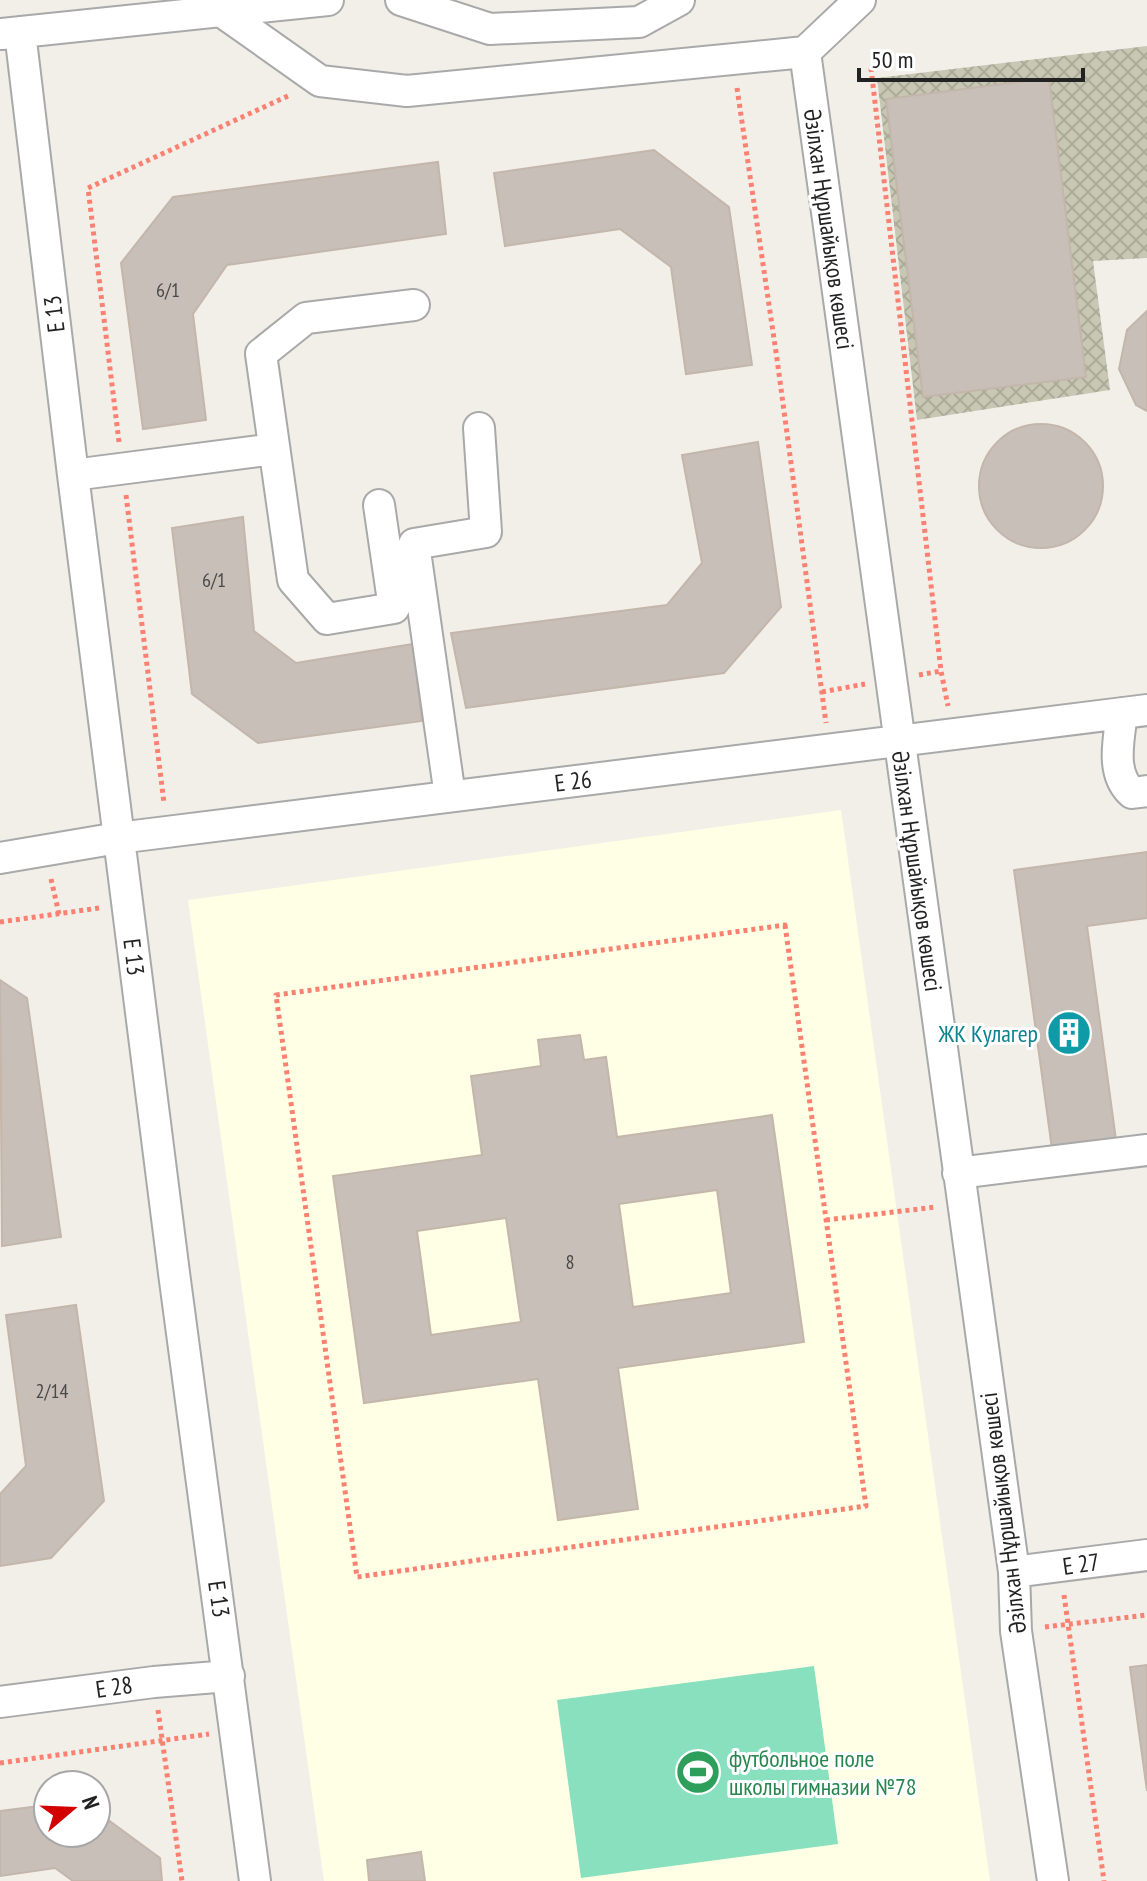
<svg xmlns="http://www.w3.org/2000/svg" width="1147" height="1881" viewBox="0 0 1147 1881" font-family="'PT Sans Narrow',sans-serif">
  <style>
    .education { fill: #ffffe5 }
    .construction { fill: url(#construction-cross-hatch) }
    .pitch { fill: #88e0be }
    .building { fill: #c7bfb8; stroke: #c4b6ab; stroke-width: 2; fill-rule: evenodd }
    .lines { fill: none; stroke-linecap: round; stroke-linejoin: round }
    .minor-casing { stroke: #a9a9a9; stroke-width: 34 }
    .path { stroke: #fa8072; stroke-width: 5; stroke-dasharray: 4 4; stroke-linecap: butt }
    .minor { stroke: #fff; stroke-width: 30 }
    .labels { text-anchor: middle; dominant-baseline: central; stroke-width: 6; stroke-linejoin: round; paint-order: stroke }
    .number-label { font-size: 20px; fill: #4b4948 }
    .street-label { font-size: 24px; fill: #222; stroke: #fff }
    .culture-label { font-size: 24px; fill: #0d838f; stroke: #fff; text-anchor: end }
    .leisure-label { font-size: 24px; fill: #27864d; stroke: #fff; text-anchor: start }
  </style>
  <defs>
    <pattern id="construction-cross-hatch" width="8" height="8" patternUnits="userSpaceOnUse" patternTransform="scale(2)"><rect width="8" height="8" fill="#c7c7b4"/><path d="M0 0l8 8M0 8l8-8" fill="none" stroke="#abab9a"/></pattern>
  </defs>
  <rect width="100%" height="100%" fill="#f2efe9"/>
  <!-- education -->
  <path class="education" d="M841,810L990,1881H324L188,900Z"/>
  <!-- construction -->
  <path class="construction" d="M1147,46V258L1093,261L1110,390L917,420L877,78Z"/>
  <!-- pitch -->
  <path class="pitch" d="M814,1666L838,1844L581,1878L557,1700Z"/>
  <!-- building -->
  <path class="building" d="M1049,78L1086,377L923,397L886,99Z
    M654,150L729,207L752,365L686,374L671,267L620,229L505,246L494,173Z
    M438,162L446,234L227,265L193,314L206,420L143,429L121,263L173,197Z
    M1147,311V411L1136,405L1119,369L1127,330Z
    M979 486a62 62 0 1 1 124 0a62 62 0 1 1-124 0Z
    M758,442L781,607L724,673L466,708L451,633L667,605L702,563L682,455Z
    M243,517L254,631L296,663L413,644L422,721L258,743L192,694L172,528Z
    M1147,852V918L1087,926L1116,1140L1052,1149L1014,870Z
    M0,980L27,998L61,1237L2,1246Z
    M580,1035L584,1060L606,1057L617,1137L772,1115L804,1342L618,1368L638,1509L558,1520L538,1379L364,1403L333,1176L482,1155L471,1076L541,1066L538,1040ZM717,1190L731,1293L633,1307L619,1204ZM506,1218L521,1322L431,1335L417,1231Z
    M76,1305L104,1501L51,1558L0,1566V1494L26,1466L6,1315Z
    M1147,1665V1791L1130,1667Z
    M48,1805V1833H96V1811L160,1858L162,1881H73L55,1868L0,1876V1811Z
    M421,1852L425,1881H369L367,1860Z"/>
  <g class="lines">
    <!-- minor casing -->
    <g class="minor-casing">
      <path id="minor" d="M401,0L490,29L639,22L679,0
        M221,11L320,81L407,91L805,52L860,0
        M20,32L73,475L174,1273L255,1881
        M2,34L328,0
        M805,52L1014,1572L1016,1631L1053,1881
        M73,475L274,449
        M379,505L394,608L327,619L293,580L261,354L306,318L414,305
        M1122,713C1119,739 1110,773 1132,793L1147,791
        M450,796L414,544L486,532L479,428
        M0,858L118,838L1147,710
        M958,1173L1147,1150
        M1014,1572L1147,1555
        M0,1702L154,1682L229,1676"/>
    </g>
    <!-- path -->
    <path class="path" d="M871,68L941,671L948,706
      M737,88L777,359L826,723
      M119,442L88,188L290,95
      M126,495L164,803
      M919,675L941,671
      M822,692L865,684
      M51,879L59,914
      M0,922L99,908
      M785,925L866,1506L357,1577L276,995Z
      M826,1220L936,1207
      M1064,1595L1104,1881
      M1045,1627L1147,1615
      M158,1710L182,1881
      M0,1763L209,1734"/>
    <!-- minor -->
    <use href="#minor" class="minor"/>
  </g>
  <!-- icons -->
  <defs>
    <g id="building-disc" transform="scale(2.3)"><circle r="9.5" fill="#0f9aa8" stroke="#fff"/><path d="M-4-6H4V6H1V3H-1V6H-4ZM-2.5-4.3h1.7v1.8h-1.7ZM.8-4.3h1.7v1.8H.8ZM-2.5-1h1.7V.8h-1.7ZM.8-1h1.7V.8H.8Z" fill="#fff"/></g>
    <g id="stadium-disc" transform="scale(2.3)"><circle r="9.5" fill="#2e9e5b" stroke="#fff"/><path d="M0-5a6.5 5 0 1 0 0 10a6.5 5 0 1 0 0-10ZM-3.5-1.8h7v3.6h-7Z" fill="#fff"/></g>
  </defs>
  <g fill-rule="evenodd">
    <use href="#building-disc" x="1069" y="1033"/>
    <use href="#stadium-disc" x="698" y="1772"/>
  </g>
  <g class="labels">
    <!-- number labels -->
    <g class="number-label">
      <text x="168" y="290">6/1</text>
      <text x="214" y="580">6/1</text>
      <text x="570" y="1262">8</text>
      <text x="52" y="1391">2/14</text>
    </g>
    <!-- street labels -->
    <g class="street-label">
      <text transform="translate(829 229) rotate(82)">Әзілхан Нұршайықов көшесі</text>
      <text transform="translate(54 314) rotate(-97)">E 13</text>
      <text transform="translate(573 781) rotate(-7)">E 26</text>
      <text transform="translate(917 871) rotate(82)">Әзілхан Нұршайықов көшесі</text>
      <text transform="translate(134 957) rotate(83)">E 13</text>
      <text transform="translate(1003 1513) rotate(-97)">Әзілхан Нұршайықов көшесі</text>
      <text transform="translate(1081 1564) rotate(-8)">E 27</text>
      <text transform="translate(219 1599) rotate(82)">E 13</text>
      <text transform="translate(114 1687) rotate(-8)">E 28</text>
    </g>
    <!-- culture labels -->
    <g class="culture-label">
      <text x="1038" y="1033">ЖК Кулагер</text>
    </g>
    <!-- leisure labels -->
    <g class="leisure-label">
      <text x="729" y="1758">футбольное поле<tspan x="729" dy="28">школы гимназии №78</tspan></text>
    </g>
  </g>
  <!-- north arrow -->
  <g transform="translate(72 1809) rotate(71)"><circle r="38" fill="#ffffff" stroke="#a7a7a7" stroke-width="2"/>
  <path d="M0-6L14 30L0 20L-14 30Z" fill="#d40000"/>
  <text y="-12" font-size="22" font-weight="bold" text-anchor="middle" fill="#222222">N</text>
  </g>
  <!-- scale -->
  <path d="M859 68v12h224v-12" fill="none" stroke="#222222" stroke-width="4"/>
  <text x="871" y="68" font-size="24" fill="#222222" stroke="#ffffff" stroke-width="6" paint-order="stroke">50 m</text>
</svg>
